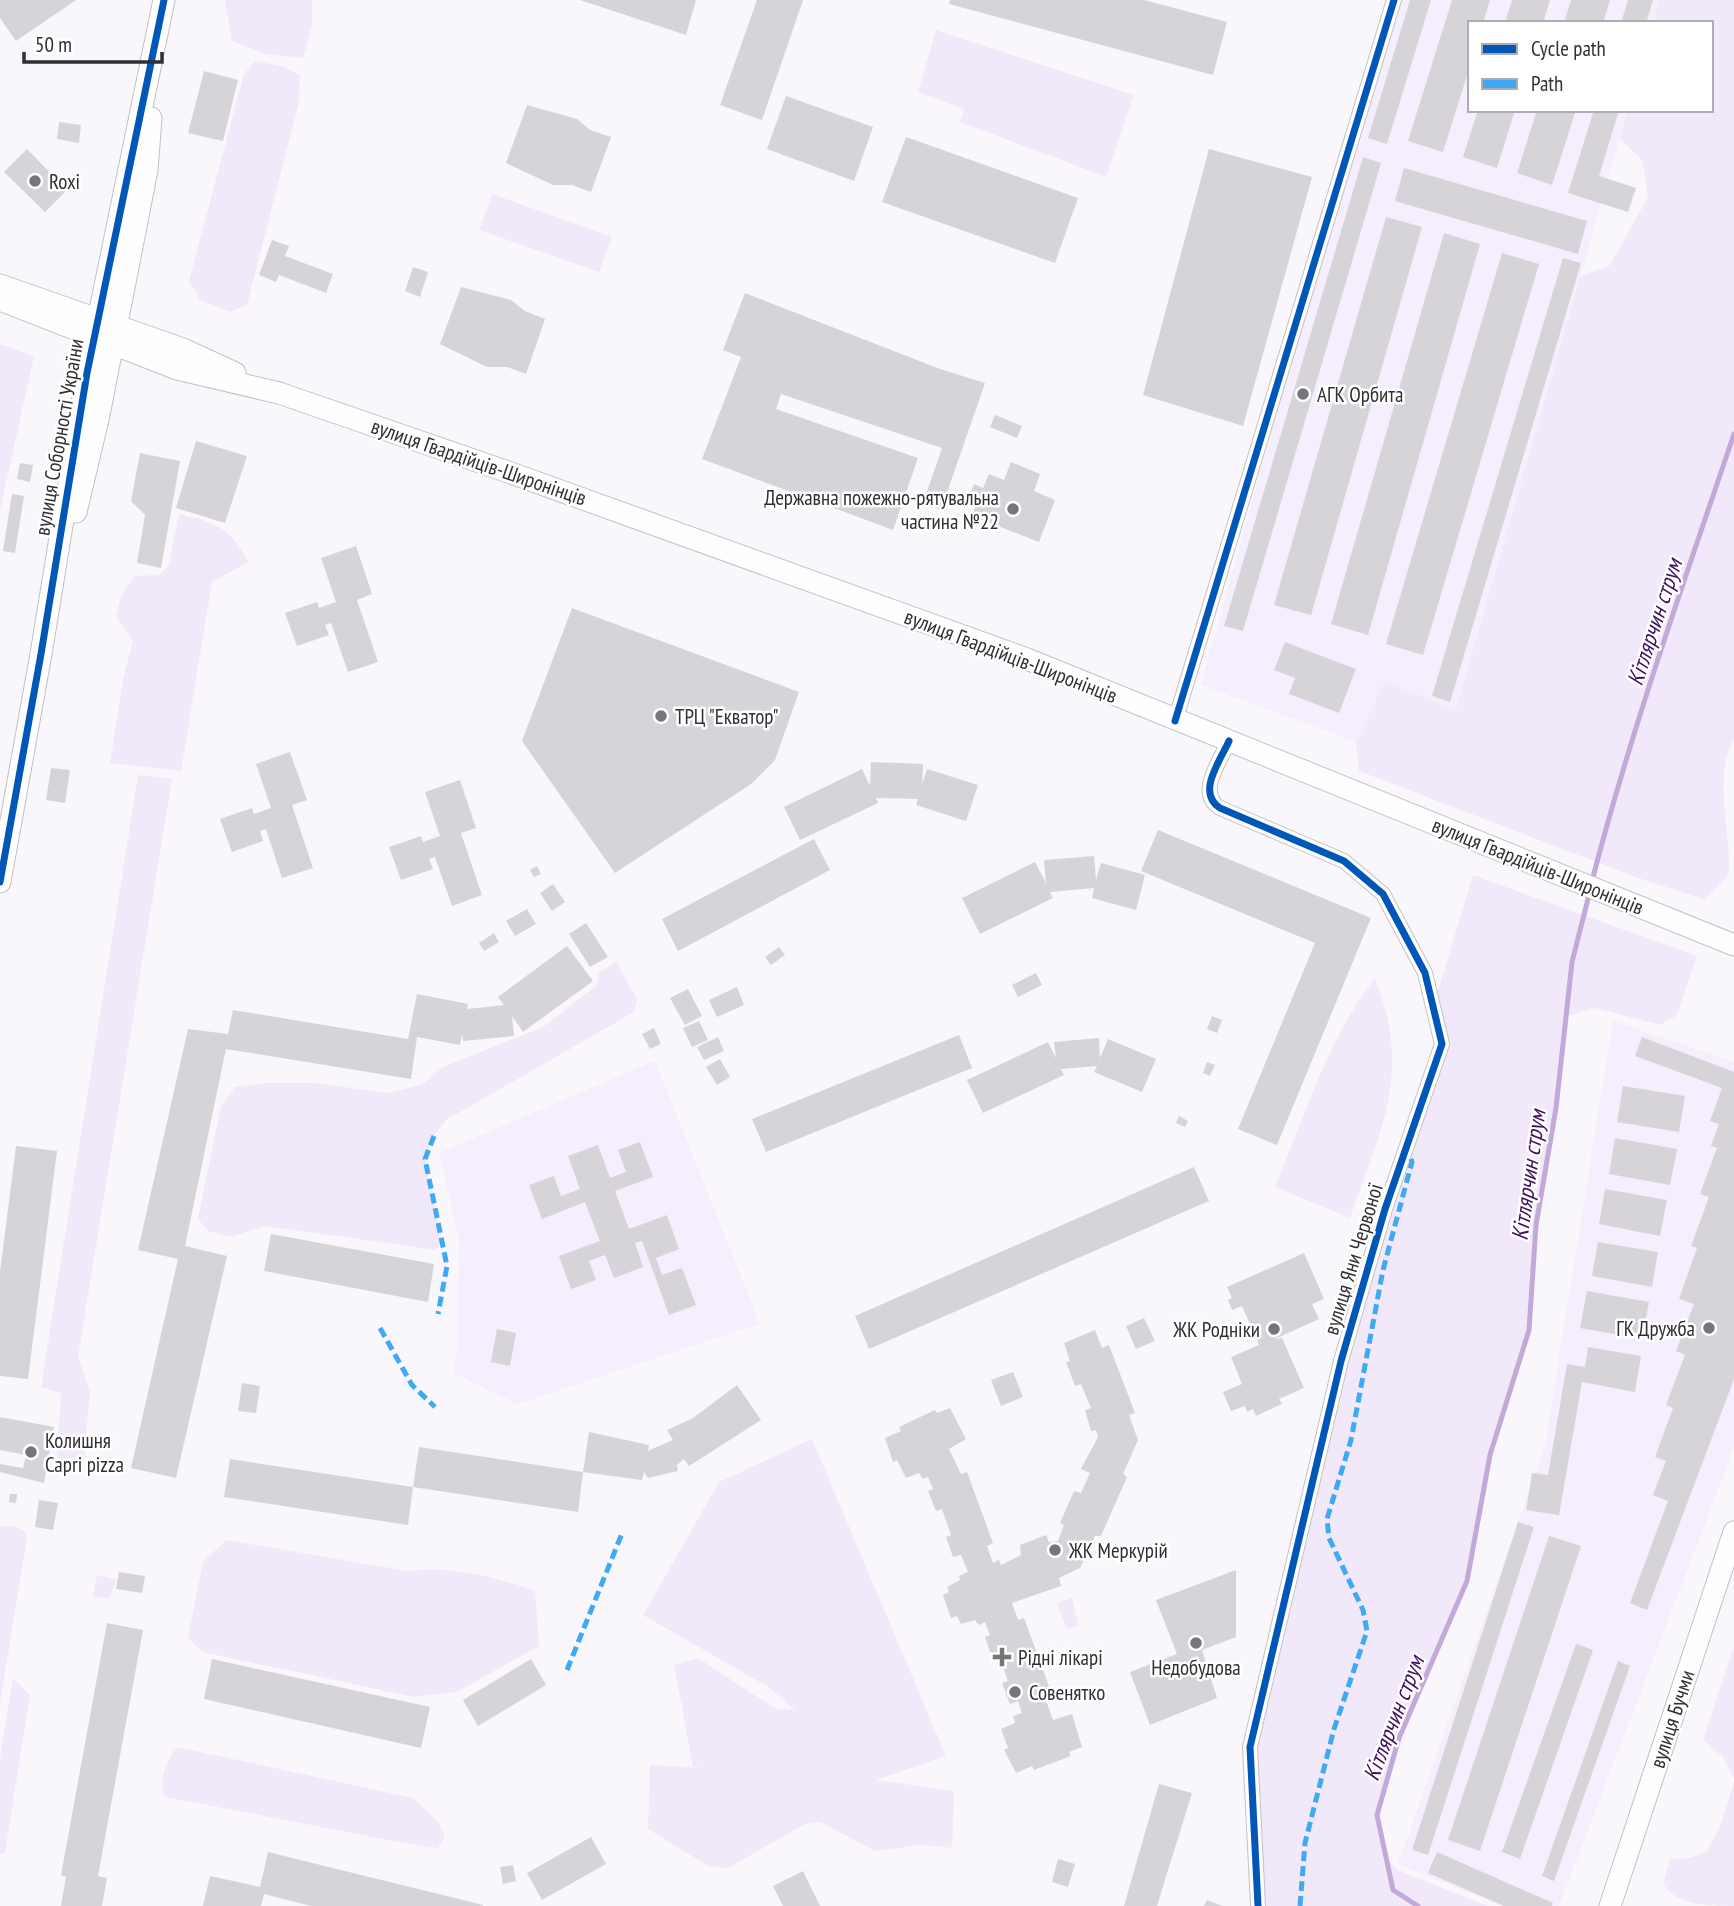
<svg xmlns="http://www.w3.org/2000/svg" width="1734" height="1906" viewBox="0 0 1734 1906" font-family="'PT Sans Narrow',sans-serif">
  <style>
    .built { fill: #f5eefc }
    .green { fill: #f1e9f9 }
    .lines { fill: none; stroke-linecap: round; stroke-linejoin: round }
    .stream { stroke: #c2a9d8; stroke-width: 5 }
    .building { fill: #d6d4d9 }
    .street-casing { stroke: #c3c1c5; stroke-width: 16 }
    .secondary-casing { stroke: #c3c1c5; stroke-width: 23 }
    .street { stroke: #fefefe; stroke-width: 14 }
    .secondary { stroke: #fefefe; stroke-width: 21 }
    .quiet { stroke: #3fa9f5; stroke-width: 5; stroke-dasharray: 10 5; stroke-linecap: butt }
    .cycleway-casing { stroke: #fff; stroke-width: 11 }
    .cycleway { stroke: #0057b8; stroke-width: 7 }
    .poi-dot { fill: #78757a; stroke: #fff; stroke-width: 2.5 }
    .labels { text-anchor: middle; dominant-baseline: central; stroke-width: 5; stroke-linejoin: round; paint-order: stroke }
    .poi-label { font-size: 21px; fill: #322f34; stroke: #fff; text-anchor: start }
    .street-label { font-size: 21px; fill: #322f34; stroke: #fff }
    .water-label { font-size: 23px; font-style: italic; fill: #40105f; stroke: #fff }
  </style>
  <rect width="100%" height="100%" fill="#f9f7fb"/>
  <!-- built -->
  <path class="built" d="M1392,0H1660L1653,23H1470V110H1628L1456,711L1385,681L1356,742L1201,685Z
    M1613,1021L1734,1062V1448L1559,1906H1502L1398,1864L1545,1445Z
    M655,1061L760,1324L518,1404L453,1373L457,1352L459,1239L439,1153Z"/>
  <!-- green -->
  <path class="green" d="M225,0H312V26L303,58L265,54L232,41Z
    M1660,0H1734V739C1711,780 1734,844 1728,875C1722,884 1712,891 1705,899L1734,909L1638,878L1359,771L1356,742L1385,681L1456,710L1580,277L1610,265L1648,197L1643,161L1620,139L1628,110H1711V23H1653Z
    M936,30L1134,95L1106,177L960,122L964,109L918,92Z
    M255,61L282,66L300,75L299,102L247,305L230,312L200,300L189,281L244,74Z
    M492,194L612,237L599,272L479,230Z
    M0,344L34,356L0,511Z
    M179,514C216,522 229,527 249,562L212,582L181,771L110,763L123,679L133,641L116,616L121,596L134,576L159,575L169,565Z
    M138,775L172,779L78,1357L90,1391L84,1460L64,1466L57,1458L61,1393L41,1387Z
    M1473,875L1697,956L1677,1015L1661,1025L1595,1008L1565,1017L1555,1107L1535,1225L1528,1329L1490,1454L1467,1581L1398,1738L1376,1815L1385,1856L1398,1870L1488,1906H1258L1250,1747L1341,1361L1442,1044L1433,1007Z
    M616,961L637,999L634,1012L446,1120L434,1136L425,1159L441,1244L436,1250L265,1226L230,1237L208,1231L198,1219L221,1106L235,1087L266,1083H314L389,1093L423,1084L443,1067L543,1027L596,986L599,973Z
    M1375,978C1413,1075 1381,1127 1350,1218L1275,1187C1304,1118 1328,1038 1375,978Z
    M812,1439L946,1756L876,1780L954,1791L952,1848L922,1845L875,1851L820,1822L805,1824L728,1868L708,1866L648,1829L650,1765L759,1771L693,1767L674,1665L698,1658L776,1709L795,1710L770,1688L643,1615L719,1482Z
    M0,1526H13L25,1531L27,1538L0,1703Z
    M226,1540L408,1571C448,1565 497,1577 535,1591L539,1646L457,1692L414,1697L202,1652L188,1637L203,1562Z
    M97,1575L117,1580L109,1598L93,1597Z
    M1072,1598L1078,1626L1067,1630L1057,1603Z
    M1734,1646V1779L1723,1757L1703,1740Z
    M13,1678L30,1695L5,1853L0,1854V1758Z
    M178,1747L413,1798L439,1823L445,1837L438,1848L420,1846L165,1797C159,1780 166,1759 178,1747Z
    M1734,1781V1906C1707,1906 1678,1906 1663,1884L1670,1859L1690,1858L1707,1851L1721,1824Z"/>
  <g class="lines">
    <!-- stream -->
    <path class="stream" d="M1592,881C1631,730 1684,582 1734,434
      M1418,1906L1393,1890L1377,1815L1399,1738L1467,1581L1490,1455L1529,1330L1536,1225L1556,1108L1572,962L1590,891"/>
  </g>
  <!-- building -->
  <path class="building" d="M0,0H76L16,41L0,18Z
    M580,0H696L686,35Z
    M757,0H803L762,120L720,105Z
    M950,0H1144L1227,22L1213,75L949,4Z
    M1410,0H1431L1387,144L1368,138Z
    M1452,0H1490L1483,23H1470V66L1443,152L1408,141Z
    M1512,0H1550L1543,23H1505Z
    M1571,0H1610L1603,23H1564Z
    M1628,0H1653L1646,23H1621Z
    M204,71L238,80L223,141L188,133Z
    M786,96L873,127L854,181L767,149Z
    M527,105L577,119L590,130L611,137L591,192L572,185H553L506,163Z
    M1478,110H1515L1497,168L1463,157Z
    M1537,110H1576L1552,185L1517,173Z
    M1594,110H1619L1599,176L1636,188L1628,212L1568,193Z
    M59,122L81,125L79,143L57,139Z
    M906,137L1078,198L1055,263L882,202Z
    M27,149L67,190L45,212L4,172Z
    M1209,149L1312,177L1243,426L1143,395Z
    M1363,157L1381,163L1243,631L1224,626Z
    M1404,168L1587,221L1578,254L1395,201Z
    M1386,217L1422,227L1311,615L1274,605Z
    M1444,233L1480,244L1368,635L1331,624Z
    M272,240L289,246L285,256L333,274L326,293L279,275L276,282L259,275Z
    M1502,253L1539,264L1423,655L1386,644Z
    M1563,258L1581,263L1450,702L1432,696Z
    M413,267L428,272L420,297L405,291Z
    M461,287L511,300L525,311L545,319L526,374L507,367H487L440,344Z
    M745,293L940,369L985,383L941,510L923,503L942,448L781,394L776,409L918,458L893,530L702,459L741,357L723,350Z
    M995,415L1022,426L1017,438L990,427Z
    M196,441L247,456L225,523L176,508Z
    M140,453L180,461L161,568L137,563L145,515L131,501Z
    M1011,462L1040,474L1034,491L1055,500L1039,542L972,516L977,502L968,499L974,484L983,488L989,474L1004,480Z
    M20,463L33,465L30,482L17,479Z
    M12,494L24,496L15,553L3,551Z
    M356,546L372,594L357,600L378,662L348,672L331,623L325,625L329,635L297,646L285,613L317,602L319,608L336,602L321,558Z
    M572,608L799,692L775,760L751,784L615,873L522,741Z
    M1285,642L1356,669L1339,713L1289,694L1295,678L1274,670Z
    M290,752L307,800L292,805L313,868L282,878L266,829L260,831L263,841L232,852L220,819L252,808L254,814L271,808L256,764Z
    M871,762L923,764L922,784L927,769L978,785L966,821L916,805L918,799L876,798L878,803L800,840L784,807L862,769L870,786Z
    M51,768L70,770L65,803L46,800Z
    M460,780L476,828L461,833L482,895L452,906L435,857L429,859L433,869L401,880L389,847L421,836L423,842L440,836L425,792Z
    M1158,830L1371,918L1277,1145L1238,1129L1315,943L1141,871Z
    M814,839L830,870L678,951L662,919Z
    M1094,856L1096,880L1101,863L1145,875L1136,910L1092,898L1094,888L1050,892L1053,898L980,934L962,898L1035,862L1046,883L1044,860Z
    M537,866L541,874L534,877L530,870Z
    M553,884L565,902L552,911L540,893Z
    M527,909L536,924L515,936L506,921Z
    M586,923L608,957L590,967L569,934Z
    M494,933L499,942L484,951L479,943Z
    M567,946L593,981L523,1032L512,1016L514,1036L463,1041L462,1034L460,1045L417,1037L411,1079L226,1049L185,1246L227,1256L176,1478L131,1468L178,1259L138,1250L188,1029L228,1034L233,1010L408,1039L417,994L468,1004L467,1009L504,1005L498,997Z
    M779,947L785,955L771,965L765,957Z
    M1036,973L1042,985L1018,997L1012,985Z
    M737,987L744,1005L717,1017L709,1000Z
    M688,989L702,1016L685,1025L670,998Z
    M1212,1016L1222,1020L1217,1033L1207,1029Z
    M699,1021L708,1040L692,1047L683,1028Z
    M654,1028L661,1044L650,1049L642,1034Z
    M959,1035L972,1068L766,1152L752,1119Z
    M718,1037L724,1051L704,1060L697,1047Z
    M1642,1037L1734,1072V1379L1647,1610L1630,1603L1668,1501L1653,1495L1666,1461L1655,1457L1673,1408L1666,1405L1685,1355L1676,1351L1694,1304L1679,1299L1697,1248L1691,1246L1709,1197L1700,1194L1717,1148L1711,1146L1719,1124L1710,1121L1722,1088L1635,1056Z
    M1099,1038L1100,1058L1108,1039L1156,1059L1142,1092L1094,1072L1097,1066L1061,1069L1064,1075L983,1113L967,1080L1048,1042L1056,1058L1054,1042Z
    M720,1059L730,1077L717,1085L706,1067Z
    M1207,1062L1215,1065L1210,1076L1203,1073Z
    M1623,1086L1685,1096L1679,1132L1617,1122Z
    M1179,1116L1188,1121L1185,1127L1176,1123Z
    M1615,1138L1677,1149L1670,1185L1609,1174Z
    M640,1142L653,1177L615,1191L629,1229L667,1215L679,1249L656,1258L662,1275L682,1268L696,1305L669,1315L642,1241L635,1243L643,1267L614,1278L605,1255L589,1261L596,1280L571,1289L559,1256L600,1241L585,1202L542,1219L529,1185L554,1176L561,1196L580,1189L568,1156L598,1145L610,1178L626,1172L618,1150Z
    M16,1146L57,1151L28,1379L0,1376V1272Z
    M1194,1167L1209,1201L869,1349L855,1316Z
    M1605,1189L1667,1200L1660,1236L1599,1224Z
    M271,1234L434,1264L428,1302L264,1271Z
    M1598,1242L1658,1252L1652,1287L1592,1276Z
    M1304,1253L1324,1299L1312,1304L1319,1319L1275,1339L1282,1338L1304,1388L1279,1399L1282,1404L1256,1416L1253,1409L1247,1412L1245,1406L1231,1411L1223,1392L1242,1384L1231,1357L1259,1345L1242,1306L1232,1310L1228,1300L1232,1298L1227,1287Z
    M1587,1291L1649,1302L1642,1339L1580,1328Z
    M1144,1318L1155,1341L1136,1349L1126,1326Z
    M497,1329L516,1333L510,1366L491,1362Z
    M1095,1330L1102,1348L1109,1345L1135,1413L1129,1415L1138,1440L1123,1474L1127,1477L1101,1536H1095L1080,1568L1059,1578L1061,1586L1012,1603L1018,1620L1024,1618L1050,1689L1043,1692L1053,1720L1072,1714L1082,1747L1069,1752L1071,1756L1034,1770L1032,1766L1016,1773L1004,1750L1008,1748L1001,1729L1015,1723L1013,1716L1022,1713L1018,1701L1010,1704L1002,1683L1008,1681L999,1655L992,1657L985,1637L990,1635L985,1622L979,1625L975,1620L961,1624L957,1616L951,1618L943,1595L949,1592L947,1587L960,1580L959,1576L968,1572L961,1555L953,1557L946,1537L951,1535L942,1509L936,1511L928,1491L933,1489L928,1477L923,1479L919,1473L906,1478L897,1460L893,1462L885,1438L901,1431L899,1427L935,1410L937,1413L950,1408L966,1439L949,1449L961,1474L967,1472L993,1543L987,1546L993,1563L999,1560L1001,1565L1021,1555L1020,1545L1046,1535L1049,1542L1058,1541L1064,1525L1060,1523L1074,1491L1081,1493L1090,1473L1081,1469L1098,1437L1096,1430L1091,1431L1085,1410L1091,1408L1081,1384L1075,1386L1066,1362L1070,1361L1064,1343Z
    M1588,1347L1641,1356L1635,1392L1582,1382L1559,1515L1526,1510L1532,1473L1548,1475L1567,1364L1585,1367Z
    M1013,1372L1023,1397L1001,1406L991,1380Z
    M242,1383L260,1386L256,1413L238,1411Z
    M737,1385L761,1420L689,1466L684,1459L677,1465L678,1471L648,1478L644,1472L642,1480L583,1472L589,1432L649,1445L648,1451L673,1440L667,1430L693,1418Z
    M0,1417L54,1427L44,1483L0,1472V1464L23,1468L26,1455L0,1450Z
    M419,1447L583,1472L578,1512L413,1487L408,1525L224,1497L230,1459L413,1487Z
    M10,1494H17L16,1503L9,1502Z
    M39,1500L58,1503L53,1530L35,1527Z
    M1518,1522L1534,1527L1428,1855L1412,1850Z
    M1549,1536L1581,1546L1480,1851L1448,1840Z
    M1236,1570V1637L1202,1650L1217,1698L1150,1725L1130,1672L1177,1654L1156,1600Z
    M119,1572L145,1576L142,1593L116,1589Z
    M107,1623L143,1630L98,1876L107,1878L102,1906H61L66,1877L61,1875Z
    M1576,1644L1593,1650L1520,1859L1502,1852Z
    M212,1659L430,1707L421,1748L204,1699Z
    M531,1659L546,1685L478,1726L463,1700Z
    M1618,1661L1630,1666L1554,1881L1542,1876Z
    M1159,1784L1192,1793L1157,1906H1124Z
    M591,1837L606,1864L542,1900L527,1873Z
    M268,1852L483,1905V1906H311L264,1894L261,1906H203L210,1876L260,1887Z
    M1437,1852L1553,1903L1552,1906H1504L1428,1873Z
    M1058,1859L1075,1864L1068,1887L1052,1882Z
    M513,1865L516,1881L503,1884L500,1867Z
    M803,1871L820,1906H783L773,1886Z
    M1207,1900L1223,1906H1204Z"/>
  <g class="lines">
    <!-- street casing -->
    <g class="street-casing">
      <path id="street" d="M1175,721L1394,0
        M1229,741C1220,761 1196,793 1220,808L1344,861L1383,894L1425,973L1442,1044L1385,1209L1341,1361L1250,1747L1258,1906"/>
    </g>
    <!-- secondary casing -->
    <g class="secondary-casing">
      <path id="secondary" d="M0,285L183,349L235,373
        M0,300L177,369L279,393L511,473L1027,659L1734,945
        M76,512L99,415L147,170L151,118
        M0,882L41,654L87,373L164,0
        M1610,1906L1734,1532"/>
    </g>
    <!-- street -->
    <use href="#street" class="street"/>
    <!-- secondary -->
    <use href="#secondary" class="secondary"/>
    <!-- quiet -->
    <path class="quiet" d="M434,1136L425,1159L447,1266L438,1314
      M380,1328L412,1385L435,1407
      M567,1670L623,1531
      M1300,1906L1305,1843L1334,1729L1367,1631L1363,1610L1329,1538L1327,1519L1351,1440L1383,1270L1412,1162L1409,1154"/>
    <!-- cycleway casing -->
    <g class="cycleway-casing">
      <path id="cycleway" d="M1175,721L1394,0
        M1229,741C1220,761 1196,793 1220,808L1344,861L1383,894L1425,973L1442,1044L1385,1209L1341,1361L1250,1747L1258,1906
        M0,882L41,654L87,373L164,0"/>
    </g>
    <!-- cycleway -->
    <use href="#cycleway" class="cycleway"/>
  </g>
  <!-- markers -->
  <g class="poi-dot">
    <circle cx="35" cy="181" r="7"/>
    <circle cx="1303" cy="394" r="7"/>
    <circle cx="1013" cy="509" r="7"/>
    <circle cx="661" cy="716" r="7"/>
    <circle cx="1709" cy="1328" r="7"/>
    <circle cx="1274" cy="1329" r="7"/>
    <circle cx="31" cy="1452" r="7"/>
    <circle cx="1055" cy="1550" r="7"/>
    <circle cx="1196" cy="1643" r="7"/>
    <path d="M998.5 1646.5h7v7h7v7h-7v7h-7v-7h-7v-7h7z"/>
    <circle cx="1015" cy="1692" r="7"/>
  </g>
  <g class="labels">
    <!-- poi labels -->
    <g class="poi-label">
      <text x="49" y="181">Roxi</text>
      <text x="1317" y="394">АГК Орбита</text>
      <text x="999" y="497" text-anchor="end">Державна пожежно-рятувальна<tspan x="999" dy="24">частина №22</tspan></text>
      <text x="675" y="716">ТРЦ "Екватор"</text>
      <text x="1695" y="1328" text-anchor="end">ГК Дружба</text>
      <text x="1260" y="1329" text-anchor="end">ЖК Родніки</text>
      <text x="45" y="1440">Колишня<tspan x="45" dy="24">Capri pizza</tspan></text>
      <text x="1069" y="1550">ЖК Меркурій</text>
      <text x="1018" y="1657">Рідні лікарі</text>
      <text x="1196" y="1667" text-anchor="middle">Недобудова</text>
      <text x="1029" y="1692">Совенятко</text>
    </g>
    <!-- street labels -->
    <g class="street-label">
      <text transform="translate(59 437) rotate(-80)">вулиця Соборності України</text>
      <text transform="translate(479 462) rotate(19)">вулиця Гвардійців-Широнінців</text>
      <text transform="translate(1011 656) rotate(21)">вулиця Гвардійців-Широнінців</text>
      <text transform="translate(1538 866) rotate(22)">вулиця Гвардійців-Широнінців</text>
      <text transform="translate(1353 1259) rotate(-73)">вулиця Яни Червоної</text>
      <text transform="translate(1672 1719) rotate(-72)">вулиця Бучми</text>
    </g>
    <!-- water labels -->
    <g class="water-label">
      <text transform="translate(1654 622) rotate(-72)">Кітлярчин струм</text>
      <text transform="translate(1528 1175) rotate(-82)">Кітлярчин струм</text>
      <text transform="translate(1393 1718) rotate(-69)">Кітлярчин струм</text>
    </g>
  </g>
  <!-- legend -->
  <rect x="1468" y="21" width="245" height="91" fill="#ffffff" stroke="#adacae" stroke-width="2"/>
  <rect x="1482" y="44" width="35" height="10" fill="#0057b8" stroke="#adacae" stroke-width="2"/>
  <text x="1531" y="56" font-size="21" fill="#322f34">Cycle path</text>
  <rect x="1482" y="79" width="35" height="10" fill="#3fa9f5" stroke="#adacae" stroke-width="2"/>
  <text x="1531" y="91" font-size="21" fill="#322f34">Path</text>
  <!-- scale -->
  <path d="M24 52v10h138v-10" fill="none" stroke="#322f34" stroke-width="3.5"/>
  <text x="35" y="52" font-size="21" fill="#322f34" stroke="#ffffff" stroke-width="5" paint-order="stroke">50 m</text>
</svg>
